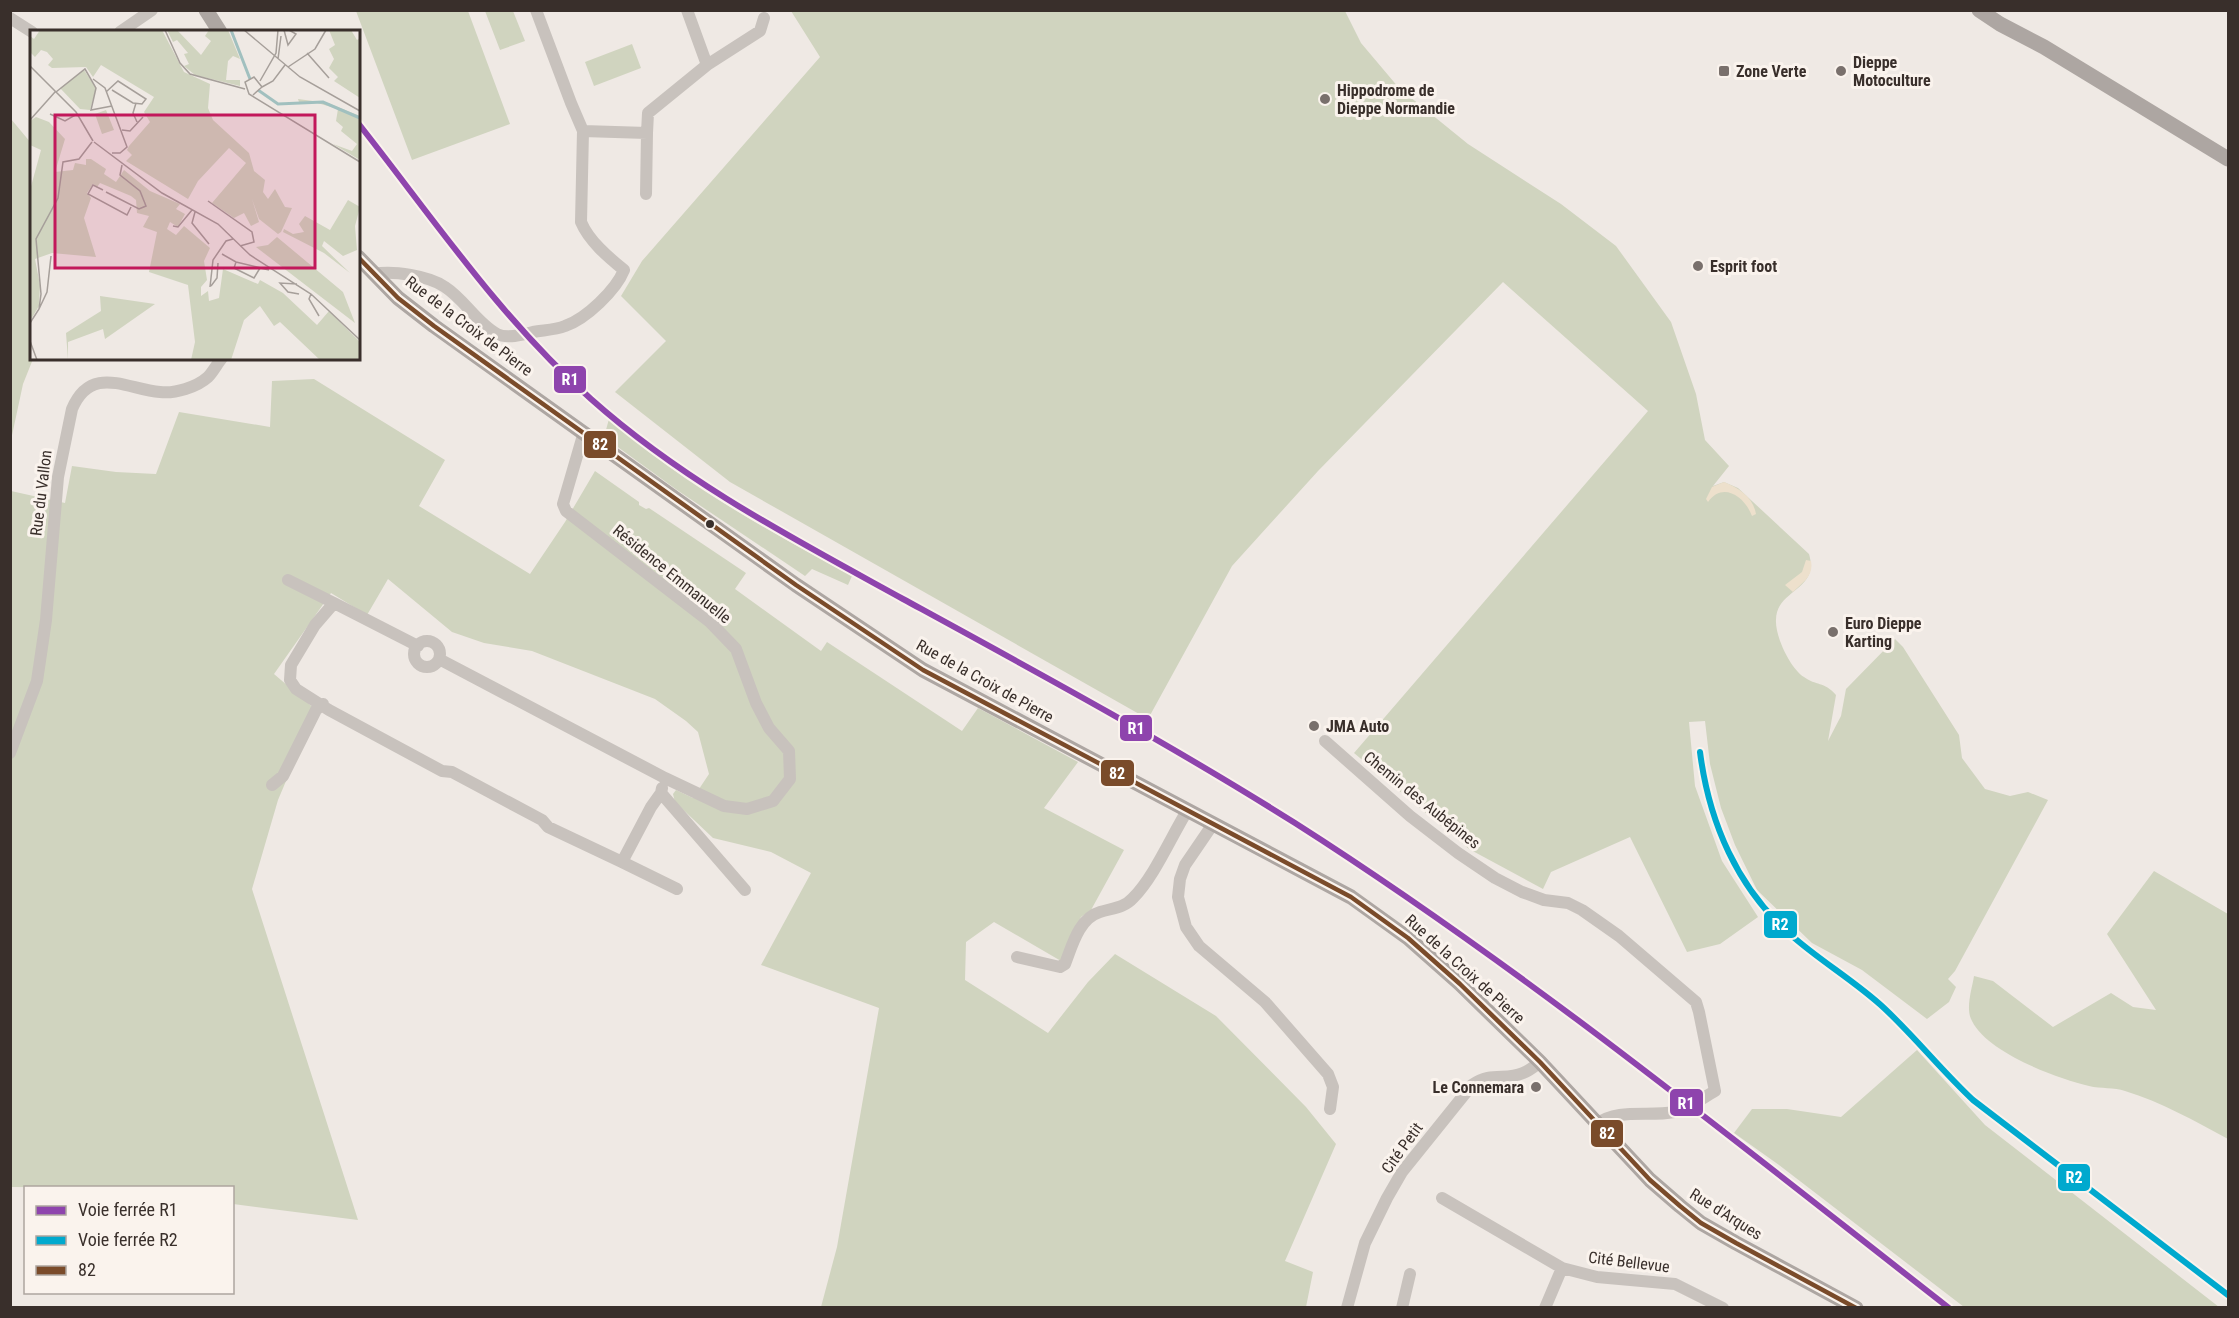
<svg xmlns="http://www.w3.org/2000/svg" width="2239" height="1318" viewBox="0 0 2239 1318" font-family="'Roboto Condensed',sans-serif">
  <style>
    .green { fill: #d0d4bf }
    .sand { fill: #ede0cc }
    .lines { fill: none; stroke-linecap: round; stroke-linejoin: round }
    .minor { stroke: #c8c2bd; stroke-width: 12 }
    .major { stroke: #ada6a2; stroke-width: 15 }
    .bus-1-casing { stroke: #faf3ed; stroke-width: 9 }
    .bus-1 { stroke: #7a4b2a; stroke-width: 4.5 }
    .rail-1-casing { stroke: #faf3ed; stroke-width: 10 }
    .rail-2-casing { stroke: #faf3ed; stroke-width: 10 }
    .rail-1 { stroke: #8e44ad; stroke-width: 6 }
    .rail-2 { stroke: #00a9ce; stroke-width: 6 }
    .poi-dot { fill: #79706c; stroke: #faf3ed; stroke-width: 2 }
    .bus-dot { fill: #392f2b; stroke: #faf3ed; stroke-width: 2 }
    .labels { text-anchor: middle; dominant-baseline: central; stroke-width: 6; stroke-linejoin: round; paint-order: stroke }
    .poi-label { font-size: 16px; font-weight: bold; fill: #392f2b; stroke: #faf3ed; text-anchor: start }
    .street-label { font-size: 16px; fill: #392f2b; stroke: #faf3ed }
    .inset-river { fill: none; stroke: #a1c0bf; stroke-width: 3 }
    .inset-road { fill: none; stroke: #a69f9a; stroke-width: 1.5 }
    .view { fill: #c2185b; fill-opacity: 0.15; stroke: #c2185b; stroke-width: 3 }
    .inset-edge { fill: none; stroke: #392f2b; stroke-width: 3 }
    .line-badge { stroke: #faf3ed; stroke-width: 2 }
    .badge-label { font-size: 16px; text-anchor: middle; font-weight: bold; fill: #fff }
  </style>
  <rect width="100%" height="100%" fill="#efe9e4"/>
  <!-- green -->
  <path class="green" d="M356,11H468L510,124L412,160Z
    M485,11H513L525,41L500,50Z
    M791,11H1345L1361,43L1399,88L1468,144L1561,204L1616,246L1671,322L1696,394L1705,440L1729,466L1713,486L1724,482L1738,488L1809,554C1820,591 1776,589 1776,620C1775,636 1790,668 1804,677C1816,686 1824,681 1836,695L1828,741L1841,716L1846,689L1895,639L1903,647L1959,735L1962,758L1985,789L2010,796L2028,792L2048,800L1955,971L1948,979L1956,987L1949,1002L1927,1019L1862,970L1812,943L1757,890L1735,845L1721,808L1710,764L1705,721L1689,722L1695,786L1722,861L1758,917L1720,944L1687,952L1630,837L1551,872L1543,889L1469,849L1354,753L1648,411L1503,282L1318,471L1232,566L1148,719L730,482L615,392L666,341L621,296L642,261L820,57Z
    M632,44L641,68L594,86L585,62Z
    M11,119L31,143L32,358L33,359L23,384L11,440Z
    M314,379L445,460L419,506L530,574L565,522L595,471L639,502V505L646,509L649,508L746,573L735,589L821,651L827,642L962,731L978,708L1078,762L1044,808L1124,850L1091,910L1081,917L1061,961L994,922L966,942L965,980L1048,1033L1088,982L1115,954L1216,1016L1306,1107L1336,1144L1285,1261L1313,1272L1306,1307H821L837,1247L879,1008L761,965L811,873L771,852L713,838L675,802L673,794L676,790L693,798L709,774L698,732L686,721L655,699L532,651L484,643L452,632L388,579L367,615L331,593L274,674L316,710L278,800L252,889L358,1220L233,1204L232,1188L11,1187V491L65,503L72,466L116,472L156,474L179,412L270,427L272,381Z
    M609,419C681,483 767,530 852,576L848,585L812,569L805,576L677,490L604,437Z
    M2154,871L2228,914V1139C2195,1121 2161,1102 2125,1091C2114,1087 2101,1089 2089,1086C2056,1078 1988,1053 1972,1021C1965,1009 1972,989 1974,976L1993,981L2053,1027L2111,993L2133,1007L2156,1010L2107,934Z
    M1917,1050L1985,1125L2219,1307H1964L1779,1165L1734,1133L1752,1109H1787L1841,1117Z"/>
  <!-- sand -->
  <path class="sand" d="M1724,482C1739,488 1753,497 1756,514L1752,516C1745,497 1723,481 1708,502L1706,499L1712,487Z
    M1806,560L1811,561C1814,576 1803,582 1793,592L1785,585L1802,572Z"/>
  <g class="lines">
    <!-- minor -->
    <path class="minor" d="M687,10L707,65
      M10,18L32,32
      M120,32L152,10
      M583,131L647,133L648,113L707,65L760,31L764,18
      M646,194L647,133
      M374,274C392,270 430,276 445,287C464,299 477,323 497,334C507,339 522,335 533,332C544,330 555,330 565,326C586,319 616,290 624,270C608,257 589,241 581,222L583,131L571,103L536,10
      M288,580L334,603
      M414 654a13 13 0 1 1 26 0a13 13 0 1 1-26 0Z
      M418,646L334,603L315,625L291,665L290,680L296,689L329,710L442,771L452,772L542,820L548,827L622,862L651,807L661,793
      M439,659L665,778L724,806L747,809L773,801L790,779L789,751L769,728L756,703L736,649L710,622L566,511L563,504L584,432
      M1325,741L1410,816L1458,853L1495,878L1522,892L1544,900L1568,903L1582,910L1619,936L1696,1002L1699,1012L1715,1091C1702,1098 1689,1109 1674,1112C1649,1117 1618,1108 1597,1124
      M10,753L37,681L46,620L58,477L72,409C91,364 126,389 160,392C175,394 197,387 208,377C213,372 217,364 222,358
      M272,785L283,776L316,710L323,704
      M662,788L661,793L745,890
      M1213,824L1185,865L1180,879L1178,897L1186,927L1199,946L1265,1002L1328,1074L1333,1087L1330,1109
      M622,862L677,889
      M1017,957L1060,967L1065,964C1072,946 1079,918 1100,912C1113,908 1124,908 1133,898C1154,877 1171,837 1187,811
      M1442,1198L1562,1268L1597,1277L1675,1284L1723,1308
      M1347,1308L1365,1243L1387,1198L1402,1172L1472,1085C1492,1071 1505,1081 1523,1073C1529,1071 1535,1066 1540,1062
      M1402,1308L1410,1274
      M1545,1308L1562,1268"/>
    <!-- major -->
    <path class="major" d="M206,10L220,32
      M1979,10L2000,24L2044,47L2228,159
      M358,257L398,298L434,326L796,585L923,670L1351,897L1408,938L1460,984L1540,1062L1650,1180L1680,1206L1701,1223L1736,1243L1856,1308"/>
    <!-- bus-1 casing -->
    <g class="bus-1-casing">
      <path id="bus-1" d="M358,257L398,298L434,326L796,585L923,670L1351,897L1408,938L1460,984L1540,1062L1650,1180L1680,1206L1701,1223L1736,1243L1856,1308"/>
    </g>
    <!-- bus-1 -->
    <use href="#bus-1" class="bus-1"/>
    <!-- rail-1 casing -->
    <g class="rail-1-casing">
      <path id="rail-1" d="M358,123C433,218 500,318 591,399C684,482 794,539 903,599C1035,671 1168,743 1295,823C1524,969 1735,1141 1949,1308"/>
    </g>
    <!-- rail-2 casing -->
    <g class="rail-2-casing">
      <path id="rail-2" d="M1700,752C1709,822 1737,888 1791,935C1820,961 1855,981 1884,1008C1915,1037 1942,1071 1973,1100L2228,1295"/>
    </g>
    <!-- rail-1 -->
    <use href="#rail-1" class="rail-1"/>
    <!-- rail-2 -->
    <use href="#rail-2" class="rail-2"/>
  </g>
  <!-- markers -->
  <g class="poi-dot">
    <rect x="1718" y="65" width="12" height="12" rx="3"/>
    <circle cx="1841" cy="71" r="6"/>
    <circle cx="1325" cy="99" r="6"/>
    <circle cx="1698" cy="266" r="6"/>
    <circle cx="1833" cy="632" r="6"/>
    <circle cx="1314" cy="726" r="6"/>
    <circle cx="1536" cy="1087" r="6"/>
  </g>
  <circle class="bus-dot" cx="710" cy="524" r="5"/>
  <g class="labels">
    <!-- poi labels -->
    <g class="poi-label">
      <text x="1853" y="62">Dieppe<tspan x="1853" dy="18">Motoculture</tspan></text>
      <text x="1736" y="71">Zone Verte</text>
      <text x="1337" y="90">Hippodrome de<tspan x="1337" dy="18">Dieppe Normandie</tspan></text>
      <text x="1710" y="266">Esprit foot</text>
      <text x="1845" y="623">Euro Dieppe<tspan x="1845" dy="18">Karting</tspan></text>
      <text x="1326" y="726">JMA Auto</text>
      <text x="1524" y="1087" text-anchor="end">Le Connemara</text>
    </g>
    <!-- street labels -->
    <g class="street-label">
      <text transform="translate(469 326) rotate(37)">Rue de la Croix de Pierre</text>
      <text transform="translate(41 493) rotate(-83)">Rue du Vallon</text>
      <text transform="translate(672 574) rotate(39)">Résidence Emmanuelle</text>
      <text transform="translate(985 681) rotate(29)">Rue de la Croix de Pierre</text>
      <text transform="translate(1422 800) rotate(39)">Chemin des Aubépines</text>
      <text transform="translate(1465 969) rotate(42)">Rue de la Croix de Pierre</text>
      <text transform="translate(1402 1148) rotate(-54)">Cité Petit</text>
      <text transform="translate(1726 1214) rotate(32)">Rue d'Arques</text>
      <text transform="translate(1629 1262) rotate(7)">Cité Bellevue</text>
    </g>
  </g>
  <!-- overview -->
  <g transform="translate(30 30)">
    <rect width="330" height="330" fill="#efe9e4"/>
    <path d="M10,0H132L154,42L180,54L178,78L183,90L219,123L224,141L235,150L233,162L238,169L245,159L255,177L262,178L251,202L248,204L229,189L222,169L229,192L221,196L214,183L204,188L182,173L216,133L199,118L168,151L158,169L96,131L102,125L97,120L99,116L120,92L114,82L124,67L71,35L63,47L56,37L22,38L18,35L23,29L17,22L11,20L5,27L0,22V6L4,9ZM137,0H147L171,25L181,11L175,6L179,0H198L210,29L203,26L198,31L196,50H210V56L165,45L154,36L159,34L154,24L158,23L147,10L143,12ZM299,0H321L327,10L330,8V68L304,51L308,47L299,38L304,29L299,19L305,15ZM54,40L66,58L60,80L50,79L30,58ZM268,69L298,73L330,86V130L303,114L322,121L327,114L311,101L313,97L306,91L308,79L284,72H269ZM76,80L84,100L72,104L65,84ZM6,87L19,92L35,109L25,142L43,140L45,133L56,135V129H61L76,139L74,144L86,152L94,140L120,161L150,174L146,179L155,184L148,197L140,192L137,199L146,205L154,196L180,218L174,231L177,250L171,257V266L178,261L179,271L189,268L193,239L228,254L230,250L253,263L287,295L299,281L330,312V330H290L250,292L244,296L230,276L214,290L201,330H161L165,312L158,255L119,242L127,202L113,197L119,186L107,183L106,170L101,166L70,153L67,157L63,154L57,163L61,168L54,188L66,227L22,223L5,229L10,255L9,276L0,291V160L11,120L0,115V91ZM318,170L330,177L325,196L327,220L313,226L294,211L292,216L320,243L294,223L253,202L254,199L263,204L274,202L269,194L275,186L300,200ZM247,207L313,262L325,293L226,217L238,215ZM70,266L125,274L75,309L73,299L38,312V330L36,303L71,281Z" fill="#d0d4bf"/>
    <path class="inset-river" d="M201,0L220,49M228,60L248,74L293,72L330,88"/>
    <path class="inset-road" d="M135,0L150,33L160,44L215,59M214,0L270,47L330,81M254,0L258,15L266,4L259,0M277,23L299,48M248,29L251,6M0,36L46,82L63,111M258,37L285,19L296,0M63,49L75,58L97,117L90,123H82M230,51L246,23L248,0M232,57L243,51L255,35M26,62L55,39L66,58L61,80L82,76M76,62L88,51L116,69L112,74L103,73L82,60M223,65L232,57L224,47L215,52L219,64L330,132M106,73L103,83L107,92M20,84L35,91L47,84M0,90L25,62M92,100L100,101L113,87M64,112L132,163L188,194L220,225L281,264L330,310M73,160L63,155L58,164L97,185L101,177M76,162L109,179L116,176L110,161L90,145L92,135M178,171L222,202L224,212L210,216M165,182L162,193L179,214M143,196L148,197L162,180M192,224L206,232L239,240M206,232L204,238L224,248L230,238M267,254L250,253L258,262L269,264M181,256L187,248L188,233M180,257L183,230L196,211L203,209M281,264L279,269L289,286M9,279L17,262L21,226M0,293L9,279L11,264L6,209L28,168L33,132L49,129L62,112M0,311L7,330"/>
    <path class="view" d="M25,85H285V238H25Z"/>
    <rect width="330" height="330" class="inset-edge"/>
  </g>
  <g class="line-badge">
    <rect x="553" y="365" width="34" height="29" rx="6" fill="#8e44ad"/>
    <rect x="583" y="430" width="34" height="29" rx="6" fill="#7a4b2a"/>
    <rect x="1119" y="714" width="34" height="28" rx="6" fill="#8e44ad"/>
    <rect x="1100" y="759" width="35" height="28" rx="6" fill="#7a4b2a"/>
    <rect x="1763" y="910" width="35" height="29" rx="6" fill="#00a9ce"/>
    <rect x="1669" y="1088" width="35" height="29" rx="6" fill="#8e44ad"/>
    <rect x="1590" y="1119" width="34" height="29" rx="6" fill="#7a4b2a"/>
    <rect x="2057" y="1163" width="34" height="29" rx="6" fill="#00a9ce"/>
  </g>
  <g class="badge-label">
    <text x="570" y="385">R1</text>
    <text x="600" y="450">82</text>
    <text x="1136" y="734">R1</text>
    <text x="1117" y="779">82</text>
    <text x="1780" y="930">R2</text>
    <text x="1686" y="1109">R1</text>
    <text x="1607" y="1139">82</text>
    <text x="2074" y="1183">R2</text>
  </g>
  <!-- border -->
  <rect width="2239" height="1318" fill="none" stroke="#392f2b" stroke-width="24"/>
  <!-- legend -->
  <rect x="24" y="1186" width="210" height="108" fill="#faf3ed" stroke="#ada59f" stroke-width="1.5"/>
  <rect x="36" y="1206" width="30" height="9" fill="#8e44ad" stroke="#ada59f" stroke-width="1.5"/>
  <text x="78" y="1216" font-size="18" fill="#392f2b">Voie ferrée R1</text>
  <rect x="36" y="1236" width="30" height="9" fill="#00a9ce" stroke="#ada59f" stroke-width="1.5"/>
  <text x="78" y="1246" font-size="18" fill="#392f2b">Voie ferrée R2</text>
  <rect x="36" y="1266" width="30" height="9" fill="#7a4b2a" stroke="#ada59f" stroke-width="1.5"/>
  <text x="78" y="1276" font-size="18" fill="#392f2b">82</text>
</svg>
